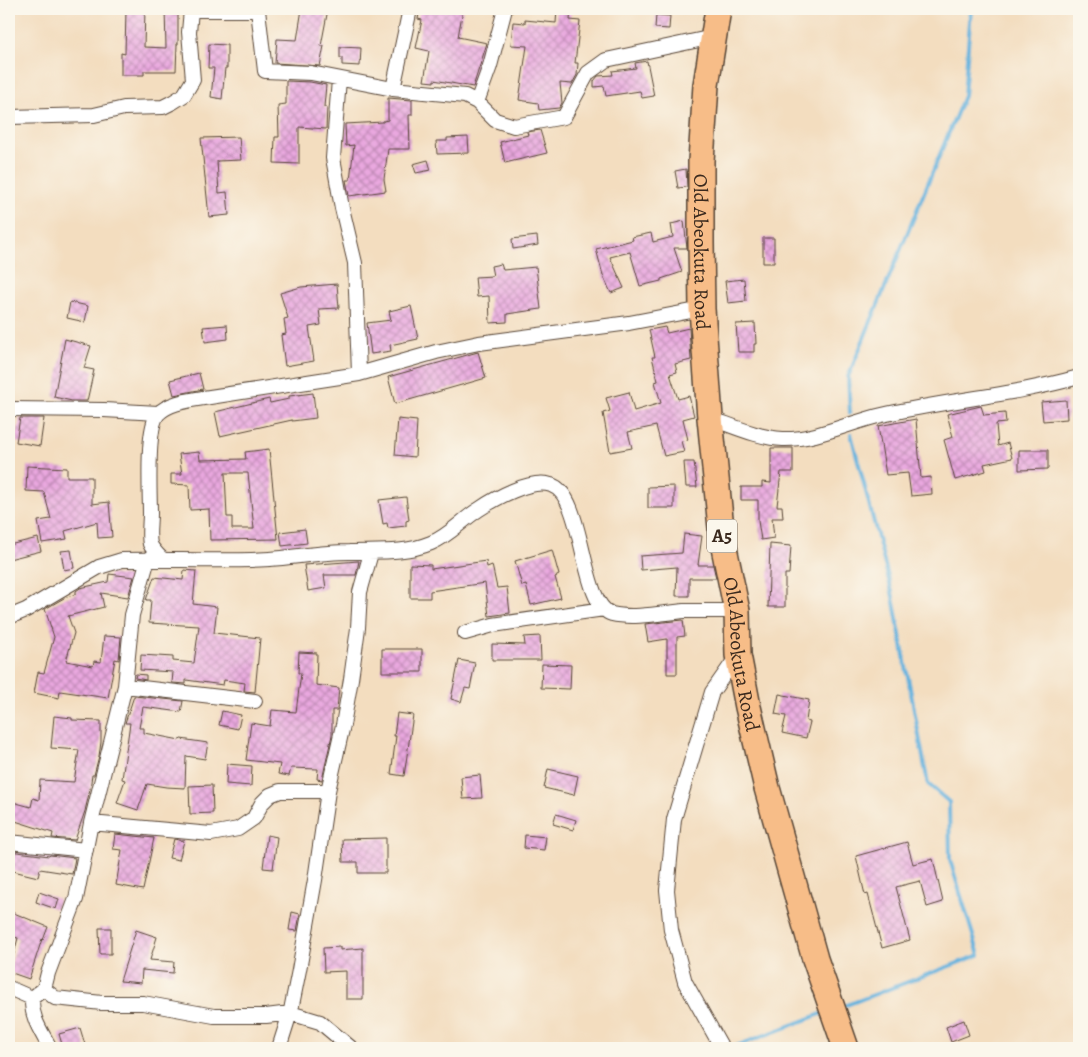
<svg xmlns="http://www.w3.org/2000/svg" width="1088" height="1057" viewBox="0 0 1088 1057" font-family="Alegreya,serif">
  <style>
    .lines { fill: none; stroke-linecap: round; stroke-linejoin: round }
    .stream { stroke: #63b1dd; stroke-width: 4 }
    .building { fill: url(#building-cross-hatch); fill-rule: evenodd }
    .street-casing { stroke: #574536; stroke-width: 16 }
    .highway-casing { stroke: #574536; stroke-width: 28 }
    .street { stroke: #fff; stroke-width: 14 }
    .highway { stroke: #f7bd88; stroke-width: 25 }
    .labels { text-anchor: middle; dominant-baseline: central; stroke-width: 5; stroke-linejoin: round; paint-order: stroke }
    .shield { fill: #fbf7ec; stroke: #75685c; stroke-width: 1 }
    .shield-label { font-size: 19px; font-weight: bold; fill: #3b2a1e }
    .street-label { font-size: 20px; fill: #3b2a1e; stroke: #fbf7ec }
  </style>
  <defs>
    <pattern id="building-cross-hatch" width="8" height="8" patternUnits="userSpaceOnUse" patternTransform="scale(1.25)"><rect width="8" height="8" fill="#e9a7df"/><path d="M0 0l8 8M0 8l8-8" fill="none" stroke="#be88b4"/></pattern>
  </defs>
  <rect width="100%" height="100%" fill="#fbf7ec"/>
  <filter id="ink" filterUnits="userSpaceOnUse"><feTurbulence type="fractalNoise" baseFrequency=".02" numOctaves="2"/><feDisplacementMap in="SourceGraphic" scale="10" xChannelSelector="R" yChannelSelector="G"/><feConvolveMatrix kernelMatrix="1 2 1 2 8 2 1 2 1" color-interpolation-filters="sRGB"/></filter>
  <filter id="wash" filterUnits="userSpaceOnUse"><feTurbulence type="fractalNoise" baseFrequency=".0096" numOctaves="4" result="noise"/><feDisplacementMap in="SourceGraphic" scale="20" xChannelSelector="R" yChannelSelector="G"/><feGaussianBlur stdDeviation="1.12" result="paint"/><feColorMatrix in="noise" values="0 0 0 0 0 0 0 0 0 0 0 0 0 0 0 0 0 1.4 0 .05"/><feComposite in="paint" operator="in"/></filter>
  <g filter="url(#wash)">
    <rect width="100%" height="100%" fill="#f3ddbf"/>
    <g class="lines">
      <!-- stream -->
      <path class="stream" d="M850,413L848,377L964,96L971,9
        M844,1006L979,955L950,860L949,802L928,784L892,592L851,434
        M731,1048L821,1014"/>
    </g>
    <g id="blocks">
      <!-- building -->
      <path class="building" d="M126,9H145L144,47L166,48L165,9H178V44H177L176,71H144V75H121V53L125,54Z
        M302,9H328L321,46H324L320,66L275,63L277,39L297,40Z
        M420,9H463L458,37L487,43L473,87L434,80V82L424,81L429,51L416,48L422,20L418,19Z
        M557,9H571L570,20L580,21L575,63H578L577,75L572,84L560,83L562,103L559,108L539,110L538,103L519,100L527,46L511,45L513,22L525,23V20L556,23Z
        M656,15L670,16L669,29L655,28Z
        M209,44L227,45V68H225L222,99L211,97L214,68H208Z
        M340,47L361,48L360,66L342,65V58H340Z
        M647,61L654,96L642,98L640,91L606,96L604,86L594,87V81L598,76L613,75L612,71L636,68L635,63Z
        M286,81L310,82L326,85L324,107H327L326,129L299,127V164L274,163L275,137H279L278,105L286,104Z
        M388,98L412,100V115H409L410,149H388L384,179L386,191L349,196L346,180H350L354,145L346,146L345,124L383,122V121L388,120Z
        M540,130L547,153L505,163L500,142L528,135L527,132Z
        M239,137L241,160L217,161L219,193L227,192L229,215L209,217L201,138Z
        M468,137L469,153L437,154L436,141H447V138Z
        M428,160L431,170L416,173L413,164Z
        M686,169L687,187L678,188L675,171Z
        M684,221L687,248H674L682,272L661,279V281L640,286L630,252L610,257L624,288L611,293L603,275L596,249L633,240L632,237L651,233L653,242L673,237L671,224Z
        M537,236L538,245L513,249L512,239Z
        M763,238H774V263H763Z
        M501,264L503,270L536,267L541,309L507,314V322L490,323L489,296L477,297L475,277L493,276L491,266Z
        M744,279L746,301L728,303L725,281Z
        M337,284L339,308L319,309L321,325L309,327L314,361L285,366L281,335L286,334L284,319L288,318L280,293L301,287Z
        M70,302L88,306L85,322L67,318Z
        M411,306L418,339L390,345L391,351L371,354L367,323L391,320L389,311Z
        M755,323L756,344H754V352H738L736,324Z
        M227,325L228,339L205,342L203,327Z
        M665,327L667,333L689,328L691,360L675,364L677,372L670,374L678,399L689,396L694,416L683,419L688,440L681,441L684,452L664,456L656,426L628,432L632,448L610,452L603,413L610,411L606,398L629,392L634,411L661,403L655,382L658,381L652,357H655L649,330Z
        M65,339L91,346L84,368L94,370L87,401H72L54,397Z
        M478,352L486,378L395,404L388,377Z
        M199,373L203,389L174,395L170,380Z
        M313,393L316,418L292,421V420L220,436L215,412L269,399L270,403L289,399V396Z
        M1066,400L1067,419L1043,421L1041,402Z
        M981,406L984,415L1005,413L1006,423L996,424L998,446L1008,443L1012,458L984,464L986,471L955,480L944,440L953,437L947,414Z
        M20,418H44L40,446L16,442Z
        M398,419L417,421L415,457L395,455Z
        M916,419L921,478L931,477L932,494L911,496L908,473L886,475L878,426Z
        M771,448H793V472H781L777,506H782L783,518H772L774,538L761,540L758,521V500H741V487H762V482L771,483Z
        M269,449L278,539L210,540L209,509L190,510L189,485L171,484V474H182L179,454L199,452L200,460L246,459L245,452ZM225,473H248L254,529H232V517H227Z
        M1019,450H1048V469L1019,470Z
        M684,462H694L697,487H686Z
        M27,466L67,468V477H92V504L109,502L112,537L98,538L97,522L65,531L67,539L42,543L38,521L51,519L44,492L26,491Z
        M674,486V508H648V487Z
        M406,497L409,520L406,521V526L388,528L387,523L383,524L379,500Z
        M305,529L307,543L282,546L280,532Z
        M684,534L702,536L698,565H713L716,578H689V596H676L677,567L641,570L640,556L682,553Z
        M38,538L41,551L9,559V545Z
        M770,544L791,546L789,574H785V607H768Z
        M71,550L74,568L64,570L61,551Z
        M552,550L559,575L555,577L561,598L531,605L526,585L522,586L515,561Z
        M359,561L356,575H324L326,588L308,591L304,565Z
        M486,561L487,567L492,565L497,588L507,587L510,613L489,616L485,583L430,591V598H410V564L431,565V569Z
        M184,570L196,571L193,604L217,607L214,633L260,638L255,692L244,691L245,683L224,680L223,685L186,680V684L172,683L173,672L140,670L141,655L173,657V661L194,663L199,626L149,623L151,600H146L154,577L183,580Z
        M109,574L134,577L128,597L101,593L104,607L68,616L74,633L66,661L93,666L94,661L101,662L104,636L121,637L119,660L115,659L108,698L60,691L59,698L34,693L38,672L44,673L54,637L45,609L64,598L76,594V591L80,588L108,582Z
        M683,620L685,636L677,637V674H667V639L648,642L645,624Z
        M540,636L541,660H492V644L525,645L524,637Z
        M382,649H422V672H382Z
        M299,652L317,653L316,685L339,688L337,710H332V735L322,780L317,779L318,769L291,768L289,776L278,774L280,764L246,760L251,723L270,726L272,710L296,712L301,673H298Z
        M459,660L475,663L470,689L465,688L461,702L451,699Z
        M542,664L571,665L570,689L541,688Z
        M136,674L146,675V680L135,678Z
        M779,694L809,700L806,721L810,722L806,738L782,733L786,716L775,714Z
        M134,696L183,701L181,712L143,707L139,728H144V733L180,740L181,739L208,743L205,759L186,756L185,788L166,787L147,784L138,810L117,803L125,780L122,779L130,723H125Z
        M222,711L241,715L238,729L219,725Z
        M397,713L413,715L404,776L391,774L396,736H394Z
        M54,716L72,718V720L101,721V742L99,756L94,775H92L90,789L85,811L75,840L52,838L53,833L9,819V801L31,807L33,798L39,800L40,780L74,782L79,750L51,748Z
        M227,764L252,766L251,786L226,784Z
        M548,769L578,776L574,795L544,788Z
        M480,775L482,798L463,799L461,777Z
        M212,785L213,813L190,814L189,786Z
        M556,814L576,820L573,830L553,824Z
        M115,834L154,838L143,890L116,885L122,850L113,849Z
        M267,835L277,837L273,869L263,868Z
        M525,835L546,837L544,850L524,848Z
        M386,838V873H358V862H343L342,839Z
        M174,839L184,841L179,860L169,858Z
        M907,842L913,864L933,859L943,902L927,907L920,881L896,887L910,940L882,948L868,894L865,895L856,856Z
        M9,851L49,856L50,855L75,858L72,874L40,869L38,877L9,870Z
        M39,892L59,899L56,909L36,902Z
        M9,911L48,927L43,940L42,939L29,979L9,972L18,938L9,936Z
        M292,912L300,914L297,931L289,930Z
        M99,928H111V954H100Z
        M136,930L157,937L150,960L174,962L173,973L142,970L141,983L120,981Z
        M340,947V950L363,948V999H346V971L324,972L323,948Z
        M964,1020L969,1035L951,1042L946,1027Z
        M80,1028L86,1048H63L59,1034Z"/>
    </g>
  </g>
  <g filter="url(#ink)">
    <use href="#blocks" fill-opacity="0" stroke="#574536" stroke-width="1"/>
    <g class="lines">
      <!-- street casing -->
      <g class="street-casing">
        <path id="street" d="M190,9L191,10H258L265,71L311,73L393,89L465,96L477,102L490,66L505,9
          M339,79L333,158L342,208L355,263L359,374
          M393,89L410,9
          M477,102L495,120L514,126L564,117L588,73L606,60L713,37
          M9,117L94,115L124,108L163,107L173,102L184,95L193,80L189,32L191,10
          M9,409L104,410L158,413
          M710,418C733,426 759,438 783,439C815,440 851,422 882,415C948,400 1015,395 1079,377
          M162,559C158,555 152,549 150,544C148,535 150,522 150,513C150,493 146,428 158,414C167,404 185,401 197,399L359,374L436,352L479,343L629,323L702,309
          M9,617L26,610L99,567L122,560C171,559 221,562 270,559C296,557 323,552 349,552C377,551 404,554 431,543C449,536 462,520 478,510C494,499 531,478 551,485C585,495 580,605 612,614C633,619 663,613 684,611C702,611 719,611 737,611
          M465,633L493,625L604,609
          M125,686L255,701
          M91,823L211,834L238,829L254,818L262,803L270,795L280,791H328
          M9,842L86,850
          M9,988L32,998
          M44,989L55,998L102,1003H143L214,1016H266L290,1013L320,1022L351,1048
          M50,1048C41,1031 31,1018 32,998L44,989L48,973L76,899L91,823L125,686L132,615L148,559
          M279,1048L291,1010L299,970L315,880L328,791L343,725L351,679L358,628L360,592L371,553
          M722,1048L685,982L671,930L667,890L674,819L712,692L738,655"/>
      </g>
      <!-- highway casing -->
      <g class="highway-casing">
        <g id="highway">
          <path id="s1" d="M718,9L706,85L701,161V243L702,309L710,418L722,538L737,611L738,655L748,707L767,788L815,959L846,1048"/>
        </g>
      </g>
      <!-- street -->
      <use href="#street" class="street"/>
      <!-- highway -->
      <use href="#highway" class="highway"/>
    </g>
  </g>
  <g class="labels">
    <!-- shield labels -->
    <rect class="shield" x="707" y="519.5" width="30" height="33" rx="4"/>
    <g class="shield-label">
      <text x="722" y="536">A5</text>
    </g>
    <!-- street labels -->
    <g class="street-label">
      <text stroke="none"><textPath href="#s1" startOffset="244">Old Abeokuta Road</textPath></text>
      <text stroke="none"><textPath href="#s1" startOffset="649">Old Abeokuta Road</textPath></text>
    </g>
  </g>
  <!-- margin -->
  <rect width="1088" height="1057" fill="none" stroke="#fbf7ec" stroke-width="30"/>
</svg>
